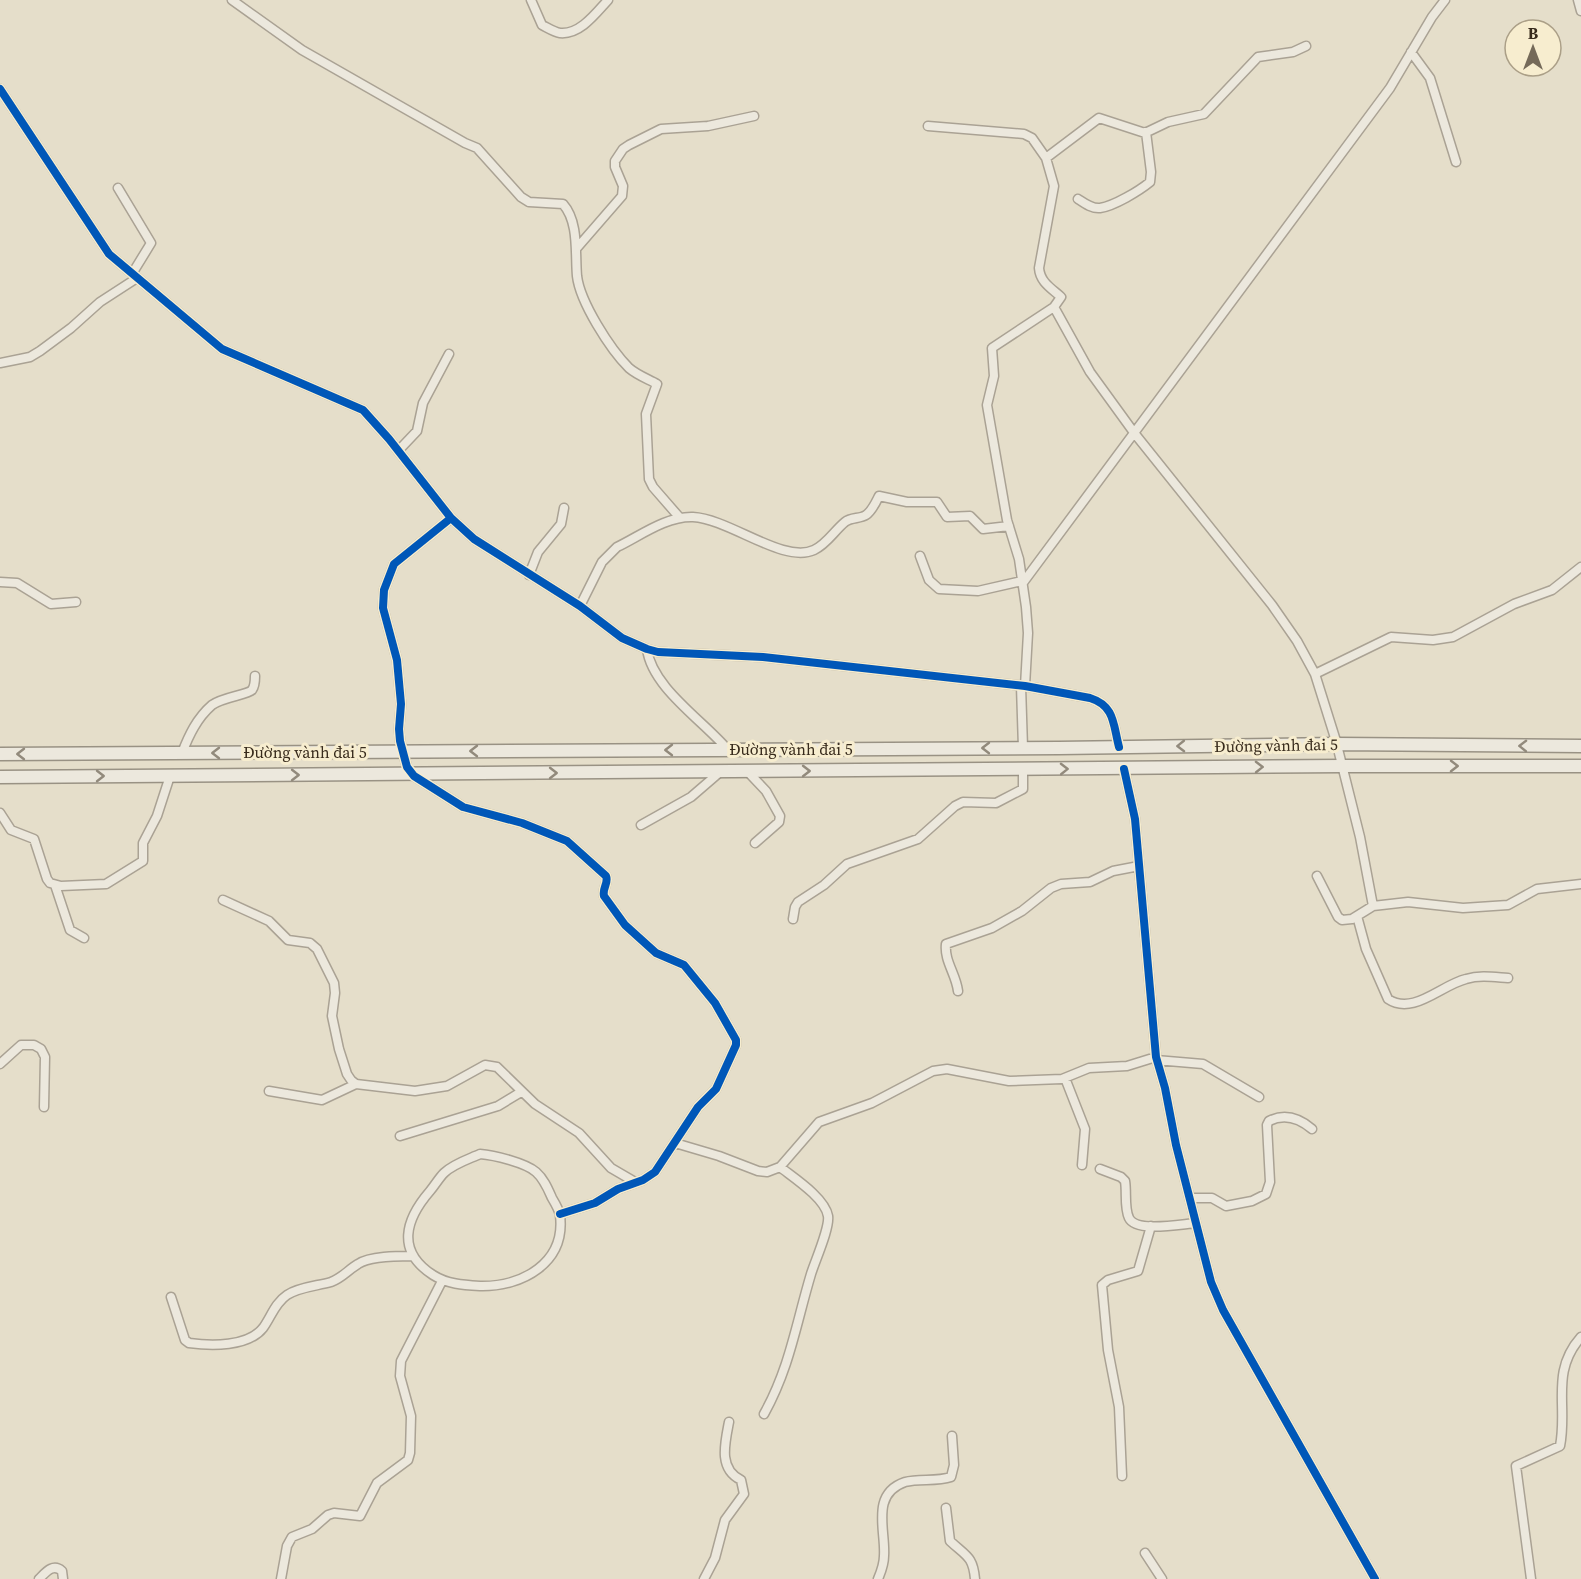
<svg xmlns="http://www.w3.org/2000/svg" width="1581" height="1579" viewBox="0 0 1581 1579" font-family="'Source Serif 4',serif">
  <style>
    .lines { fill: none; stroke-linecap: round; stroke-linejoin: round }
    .street-casing { stroke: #aaa294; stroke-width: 11 }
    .secondary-casing { stroke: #999284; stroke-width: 15 }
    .street { stroke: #ece8dd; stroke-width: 8 }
    .secondary { stroke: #ece8dd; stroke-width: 12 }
    .cycleway-casing { stroke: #f7edcf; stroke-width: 11 }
    .cycleway { stroke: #0057b8; stroke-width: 8 }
    .oneway { stroke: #928a7c }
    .labels { text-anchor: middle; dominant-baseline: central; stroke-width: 6; stroke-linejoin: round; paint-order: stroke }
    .street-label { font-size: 16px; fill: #382b1c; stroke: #f7edcf }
  </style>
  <rect width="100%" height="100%" fill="#e5deca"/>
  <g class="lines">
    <!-- street casing -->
    <g class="street-casing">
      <path id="street" d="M232,0L302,50L465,143L477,148L521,197L529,202L563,204C579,222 575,253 577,276C580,302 610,349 629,368C637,375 648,379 657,384L646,414L649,479L653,487L680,518
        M531,0L542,25C548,28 554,32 560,33C580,35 596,13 608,0
        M1578,0L1581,11
        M1411,52L1430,78L1456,162
        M0,89L109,254L222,349L363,410L389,439L451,518L474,539L580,606L622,638L647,649L658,652L763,657L1025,686L1090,698C1115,706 1113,724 1119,747
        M928,126L1024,134L1032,138L1046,158L1054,186L1039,268C1040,282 1051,288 1061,297L1054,307L992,348L994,376L987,405L1007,520L1019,559L1026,607L1028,633L1025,686
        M1046,158L1099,118L1145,133L1168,122L1204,114L1258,57L1293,52L1306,46
        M118,188L151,243L132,274
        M1078,199C1084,203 1092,209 1100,208C1114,206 1139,191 1150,182L1151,172L1146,132
        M576,249L622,196L623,186L615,167V161L623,149L629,145L661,129L708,126L754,116
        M1054,307L1090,372L1135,434L1272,605L1297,641L1315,674L1336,741L1360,837L1373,906
        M0,363L30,357L40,351L71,328L100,302L137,278
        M398,451L417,431L423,403L449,354
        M451,518L394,564L384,590L383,608L397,660L401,704L399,729L400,741L407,767L414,776L463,807L522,823L567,841L606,876C609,883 602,888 604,896L625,925L656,953L684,965L715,1003L736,1040V1045L716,1089L698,1107L655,1172L643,1180L618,1189L595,1203L560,1214
        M920,556L929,580L939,589L978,591L1022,581
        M529,575L538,552L561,524L564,508
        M0,582L17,583L51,604L76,602
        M1022,584L1390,88L1432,17L1445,0
        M580,606L602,562L617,547C640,536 666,516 693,517C730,519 783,564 814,550C827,544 834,531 845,522C851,517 860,519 866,515C872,511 876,502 879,496L907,502H937L947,517L970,516L983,529L1009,526
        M647,649C652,688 704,721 728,750
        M1315,674L1391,637L1433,640L1453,637L1514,604L1552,590L1581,567
        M1021,686L1023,748
        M182,753C189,735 197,718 212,705C223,697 247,695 252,690C255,686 255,680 255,676
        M1124,769L1135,819L1156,1057L1165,1088L1176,1145L1211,1282L1223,1310L1375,1579
        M748,772L766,791L780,816L779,822L755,843
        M0,813L11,830L34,839L47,879L50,883L61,886L106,884L143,861V843L157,816L170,776
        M641,825L691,797L720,772
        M1317,876L1338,917L1342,920L1352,919L1373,906L1408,902L1463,908L1508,905L1537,889L1581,884
        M55,885L70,930L84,938
        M223,900L269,921L288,940L310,943L317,949L334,983L335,993L332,1016L339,1049L347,1074L351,1080L356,1084L415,1091L447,1086L485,1065L497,1067L535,1104L579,1133L611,1168L635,1182
        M1357,916L1366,949L1388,999C1413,1016 1441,985 1466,979C1480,975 1493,977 1508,978
        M793,919L795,907L798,902L824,885L847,864L918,839L955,806L963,802L996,803L1023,789V770
        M958,991C956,974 944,961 946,944L992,928L1022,911L1051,888L1061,884L1090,882L1113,871L1139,866
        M1156,1060L1203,1064L1259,1097
        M0,1064L21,1045H34L41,1049L45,1057L44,1107
        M1065,1078L1085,1129L1082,1165
        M269,1091L322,1100L356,1084
        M400,1136L498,1106L521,1092
        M675,1143L719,1156L758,1171L767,1172L780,1167L819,1122L872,1103L933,1071L947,1069L1009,1081L1062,1079L1089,1068L1127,1066L1156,1057
        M480,1154C494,1155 526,1163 536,1172C544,1179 548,1189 552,1198C555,1203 559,1210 560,1215C566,1263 522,1287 480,1286C463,1285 447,1284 433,1275C396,1251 405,1220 430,1191C435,1185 439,1178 444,1173C453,1164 469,1159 480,1154Z
        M1100,1169L1121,1177L1125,1181C1127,1192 1124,1208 1129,1218C1136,1233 1181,1224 1196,1223
        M1190,1198H1212L1226,1206L1252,1201L1266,1194L1270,1182L1267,1125L1269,1121C1285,1113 1299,1118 1312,1129
        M171,1297L185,1340L189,1343C211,1346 248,1347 263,1328C271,1317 275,1303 287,1295C299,1287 317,1286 331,1282C342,1278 348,1270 358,1264C370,1256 397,1256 412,1256
        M764,1414C790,1367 796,1324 811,1274C815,1261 830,1228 828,1216C825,1198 794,1178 780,1167
        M1122,1476L1119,1407L1108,1350L1102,1285L1108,1280L1138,1271L1151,1226
        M946,1508L950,1541C966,1556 973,1556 975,1579
        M1145,1553L1162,1579
        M39,1579C46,1572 53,1563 62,1571L63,1579
        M281,1579L287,1546L292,1537L312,1529L328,1515L334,1513L360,1516L377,1483L408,1460L410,1453L411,1416L400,1376L401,1361L442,1281
        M704,1579L715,1558L725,1520L744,1494L741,1480C718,1469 725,1443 729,1422
        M878,1579C881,1572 884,1564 884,1556C886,1531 870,1494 905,1482C919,1478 936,1482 951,1477L954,1465L952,1436
        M1531,1579L1516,1466L1560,1446C1568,1406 1550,1372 1581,1337"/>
    </g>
    <!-- secondary casing -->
    <g class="secondary-casing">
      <path id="secondary" d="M0,754L1059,748L1336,744L1581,746
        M0,777L1342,766H1581"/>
    </g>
    <!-- street -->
    <use href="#street" class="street"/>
    <!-- secondary -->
    <use href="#secondary" class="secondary"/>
    <!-- cycleway casing -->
    <g class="cycleway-casing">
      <path id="cycleway" d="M0,89L109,254L222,349L363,410L389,439L451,518L474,539L580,606L622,638L647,649L658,652L763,657L1025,686L1090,698C1115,706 1113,724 1119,747
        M451,518L394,564L384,590L383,608L397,660L401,704L399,729L400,741L407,767L414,776L463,807L522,823L567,841L606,876C609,883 602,888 604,896L625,925L656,953L684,965L715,1003L736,1040V1045L716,1089L698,1107L655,1172L643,1180L618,1189L595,1203L560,1214
        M1124,769L1135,819L1156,1057L1165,1088L1176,1145L1211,1282L1223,1310L1375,1579"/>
    </g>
    <!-- cycleway -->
    <use href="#cycleway" class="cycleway"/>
  </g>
  <!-- one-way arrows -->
  <defs><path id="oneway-chevron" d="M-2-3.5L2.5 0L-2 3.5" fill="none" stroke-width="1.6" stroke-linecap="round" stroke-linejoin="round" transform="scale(1.5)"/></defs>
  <g class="oneway">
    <use href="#oneway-chevron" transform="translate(1181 746) rotate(179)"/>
    <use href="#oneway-chevron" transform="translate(1523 746) rotate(-179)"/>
    <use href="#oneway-chevron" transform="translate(986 748) rotate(180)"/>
    <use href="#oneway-chevron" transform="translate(669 750) rotate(180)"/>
    <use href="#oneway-chevron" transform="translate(474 751) rotate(180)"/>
    <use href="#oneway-chevron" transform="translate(216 753) rotate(180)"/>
    <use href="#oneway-chevron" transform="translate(21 754) rotate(180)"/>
    <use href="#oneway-chevron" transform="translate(1454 766)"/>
    <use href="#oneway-chevron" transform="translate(1259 767) rotate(-1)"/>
    <use href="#oneway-chevron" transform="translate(1064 769) rotate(-1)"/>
    <use href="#oneway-chevron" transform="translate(806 771)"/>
    <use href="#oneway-chevron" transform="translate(553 773)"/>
    <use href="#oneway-chevron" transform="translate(295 775)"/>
    <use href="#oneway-chevron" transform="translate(100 776)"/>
  </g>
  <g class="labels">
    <!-- street labels -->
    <g class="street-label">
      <text transform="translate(1276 745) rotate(-1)">Đường vành đai 5</text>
      <text x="791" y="749">Đường vành đai 5</text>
      <text x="305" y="752">Đường vành đai 5</text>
    </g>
  </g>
  <!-- north arrow -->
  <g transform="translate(1533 48)"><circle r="28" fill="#f7edcf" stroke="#ab9f87" stroke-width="1.5"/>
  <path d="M0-4.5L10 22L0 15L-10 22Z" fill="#756a59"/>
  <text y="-9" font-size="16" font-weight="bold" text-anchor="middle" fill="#382b1c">B</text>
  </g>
</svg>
